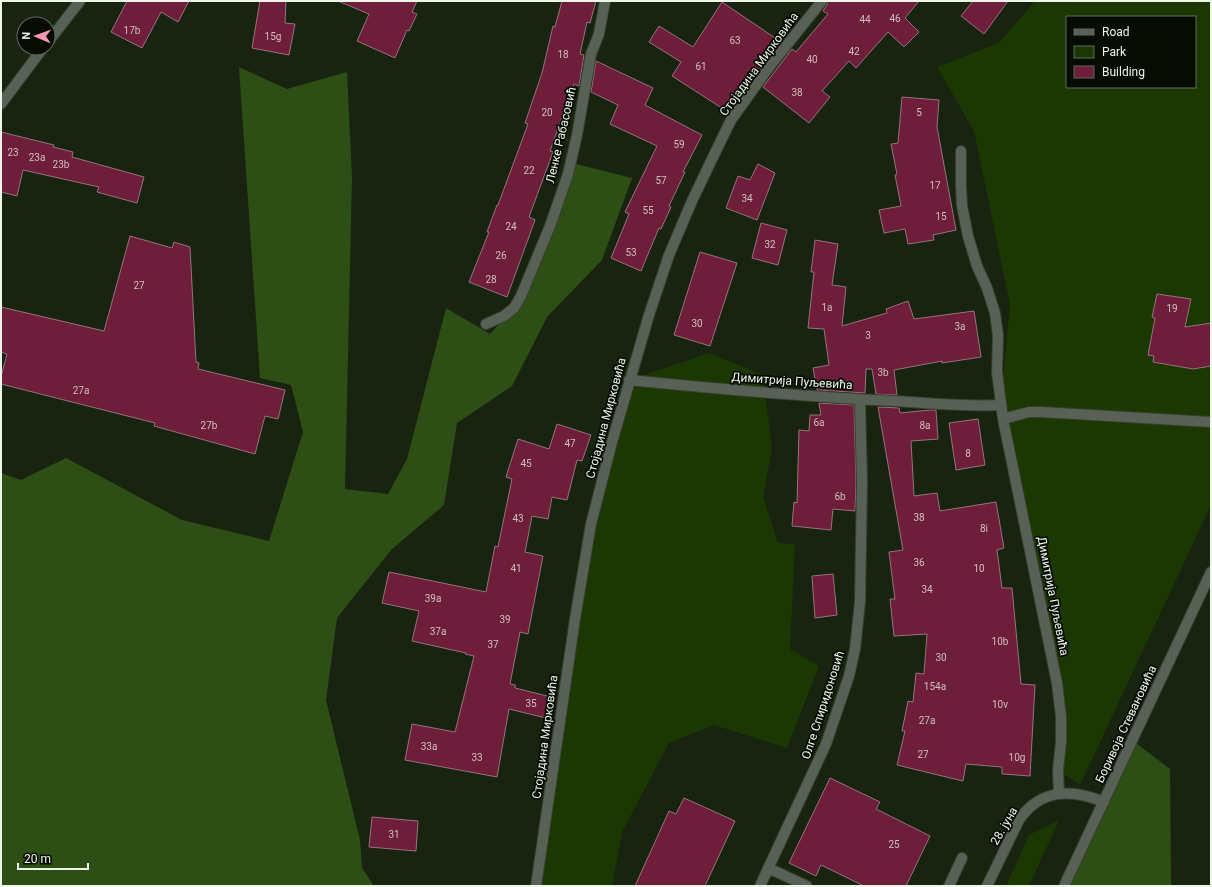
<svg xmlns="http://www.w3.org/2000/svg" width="1212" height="887" viewBox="0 0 1212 887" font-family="Roboto,sans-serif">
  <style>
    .green { fill: #1b3802; fill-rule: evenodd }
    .forest { fill: #2d4e15 }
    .building { fill: #6e1d3a; stroke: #94747c }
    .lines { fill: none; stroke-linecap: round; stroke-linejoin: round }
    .minor-casing { stroke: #36412e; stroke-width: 12 }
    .minor { stroke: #596056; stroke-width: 10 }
    .labels { text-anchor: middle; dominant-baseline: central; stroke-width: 3.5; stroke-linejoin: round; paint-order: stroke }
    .number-label { font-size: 10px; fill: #cdc0bc }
    .street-label { font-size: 12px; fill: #edf6e8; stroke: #060b04 }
  </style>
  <rect width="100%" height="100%" fill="#182410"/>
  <!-- green -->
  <path class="green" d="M1035,1H1211V505L1080,785L1058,770L1061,716L1001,405L1010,304L974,131L937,67L999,43ZM1067,17H1195V87H1067Z
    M709,353L763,375L772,449L763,497L778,543L795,544L790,649L819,666L787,748L714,725L669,743L622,832L612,886H534L591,524L629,380Z
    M1059,820L1029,886H1006L1029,835Z"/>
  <!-- forest -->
  <path class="forest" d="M239,67L287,89L347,72L352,177L345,489L388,494L407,459L446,308L490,334L514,308L547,246L576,164L632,178L602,260L547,317L512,386L457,423L444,505L391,550L337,618L326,700L360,840L362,868L374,886H1V473L21,480L66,458L182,520L269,541L303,432L291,385L260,378Z
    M1132,740L1170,769L1171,883L1172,886H1064Z"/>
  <!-- building -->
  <path class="building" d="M127,1H189L178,22L161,12L142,48L111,32Z
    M260,1H286L285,23L295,24L289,55L252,48Z
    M338,1H417L412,12L417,14L409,31L407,30L395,58L357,41L369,14Z
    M562,1H596L590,23L587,22L580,54L584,55L579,86L574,84L550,151L553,152L529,217L535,220L507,297L469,282L489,232H487L497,205H498L528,124L525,123L542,73L553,26L555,27Z
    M828,1H919L905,18L919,32L904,47L888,32L856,68L849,61L822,91L830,97L809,123L763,87L792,49L796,52L828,14L823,11L827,5Z
    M973,1H1008L984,34L961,16Z
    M722,2L781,42L753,79L750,77L728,112L672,76L681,62L649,42L659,26L693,47Z
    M596,61L653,88L645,105L702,135L683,172H685L669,206L671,207L661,229L659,228L641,271L611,258L629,214L625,212L657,146L610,124L618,105L591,92Z
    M902,97L939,100L937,127L956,230L933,235L934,240L908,244L905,229L884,233L879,210L901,206L895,175L897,174L891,144L898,143Z
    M1,132L54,145L53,147L73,152L72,157L144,177L137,203L97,192L99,187L23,170L17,196L1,192Z
    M758,164L775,173L757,220L726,208L738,176L750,180Z
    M761,223L787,230L778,265L752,258Z
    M130,236L172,248L174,242L190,247L196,362L199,363L198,369L285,390L278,419L265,416L255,454L154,426L155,423L1,384V377L7,354L1,352V307L104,331Z
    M815,240L838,244L832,285L846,287L842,326L887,313L886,309L908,301L914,319L974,311L981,357L942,363V361L894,370L897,395L876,394L872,369H866L865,393L817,390L813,368L829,365L824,329L808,328L814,272H811Z
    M700,252L737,263L710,346L674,335Z
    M1157,294L1191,299L1185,327L1211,323V366L1193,369L1153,362L1154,356L1148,355L1155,318L1152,317Z
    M819,403L854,405L856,482L855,511L833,509L831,530L792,526L794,502L797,503L799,430L809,431L810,415H821Z
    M878,407L899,408L900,413L930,410H936L938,439L911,441L914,496L937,493L940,511L996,502L1004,548L997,550L1002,588H1012L1021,684L1035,685L1030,776L1002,774V767L966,764L963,781L897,765L905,731H902L908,701L913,702L916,673L924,674L927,634L894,636L890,599H895L889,552L903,550Z
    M978,419L985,465L956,470L949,423Z
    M557,424L591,435L582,461L577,460L567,500L552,497L548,519L532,516L525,552L543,556L528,634L520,632L510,684L515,685V688L551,697L546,718L509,709L497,777L405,760L412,724L455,732L474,656L465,654L466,653L412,641L419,611L382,603L389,572L486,592L495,546L498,547L512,479L506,477L518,439L549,449Z
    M833,574L837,615L815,618L812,576Z
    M830,778L880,802L876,809L930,836L906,886H864L821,865L816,876L789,863Z
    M684,798L735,821L705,886H635L669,811L676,814Z
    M372,817L418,821L416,851L369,847Z"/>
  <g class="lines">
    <!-- minor casing -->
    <g class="minor-casing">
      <path id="minor" d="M48,42L80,1
        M1,104L43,48
        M961,151V186L962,206L968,236L977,266L987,288L995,313L998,336L997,372L1003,419L1057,683L1061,716V742L1058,770L1059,794
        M486,324L504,316L514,308L521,296L550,226L568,174L577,135L591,54L599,34L605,1
        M629,380C718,389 806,397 895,401C930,403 966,407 1001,405
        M1003,419L1029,412H1041L1211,422
        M768,868L807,886
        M536,886L575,619L591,524L612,442L649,315L669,255L692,201L712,159L731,120L770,66L822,1
        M760,886L826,744L849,676L855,649L860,602L862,482L860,400
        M949,886L962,858
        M987,886L1019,820C1041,788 1072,789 1104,802
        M1064,886L1211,572"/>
    </g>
    <!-- minor -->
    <use href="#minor" class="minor"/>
  </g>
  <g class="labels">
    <!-- number labels -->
    <g class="number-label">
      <text x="895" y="18">46</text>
      <text x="865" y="19">44</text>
      <text x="132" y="30">17b</text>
      <text x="273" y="36">15g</text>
      <text x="735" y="40">63</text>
      <text x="854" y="51">42</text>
      <text x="563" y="54">18</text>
      <text x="812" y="59">40</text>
      <text x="701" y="66">61</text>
      <text x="797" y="92">38</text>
      <text x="547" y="112">20</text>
      <text x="919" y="112">5</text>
      <text x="679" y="144">59</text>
      <text x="13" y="152">23</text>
      <text x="37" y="157">23a</text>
      <text x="61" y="164">23b</text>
      <text x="529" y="170">22</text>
      <text x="661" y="180">57</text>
      <text x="935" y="185">17</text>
      <text x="747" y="198">34</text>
      <text x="648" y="210">55</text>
      <text x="941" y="216">15</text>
      <text x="511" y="226">24</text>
      <text x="770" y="244">32</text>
      <text x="631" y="252">53</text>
      <text x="501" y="255">26</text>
      <text x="491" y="279">28</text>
      <text x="139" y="285">27</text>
      <text x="827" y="307">1a</text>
      <text x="1172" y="308">19</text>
      <text x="697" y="323">30</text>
      <text x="960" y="326">3a</text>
      <text x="868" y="335">3</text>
      <text x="883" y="372">3b</text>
      <text x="81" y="390">27a</text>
      <text x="819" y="422">6a</text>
      <text x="209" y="425">27b</text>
      <text x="925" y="425">8a</text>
      <text x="570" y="443">47</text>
      <text x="968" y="453">8</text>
      <text x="526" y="463">45</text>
      <text x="840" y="496">6b</text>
      <text x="919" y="517">38</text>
      <text x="518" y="518">43</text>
      <text x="984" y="528">8i</text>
      <text x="919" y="562">36</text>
      <text x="516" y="568">41</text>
      <text x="979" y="568">10</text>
      <text x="927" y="589">34</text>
      <text x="433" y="598">39a</text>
      <text x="505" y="619">39</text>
      <text x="438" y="631">37a</text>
      <text x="1000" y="641">10b</text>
      <text x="493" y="644">37</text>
      <text x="941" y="657">30</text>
      <text x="935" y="686">154a</text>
      <text x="531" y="703">35</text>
      <text x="1000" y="704">10v</text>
      <text x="927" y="720">27a</text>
      <text x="429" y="746">33a</text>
      <text x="923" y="754">27</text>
      <text x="477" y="757">33</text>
      <text x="1017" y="757">10g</text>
      <text x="394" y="834">31</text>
      <text x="894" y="844">25</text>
    </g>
    <!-- street labels -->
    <g class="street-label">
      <text transform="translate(759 64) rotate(-54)">Стојадина Мирковића</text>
      <text transform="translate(561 135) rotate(-77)">Ленке Рабасовић</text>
      <text transform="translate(792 381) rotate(4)">Димитрија Пуљевића</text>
      <text transform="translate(606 418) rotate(-75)">Стојадина Мирковића</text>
      <text transform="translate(1053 596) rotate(79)">Димитрија Пуљевића</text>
      <text transform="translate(823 705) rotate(-72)">Олге Спиридоновић</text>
      <text transform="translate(1126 724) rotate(-65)">Боривоја Стевановића</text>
      <text transform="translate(545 737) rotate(-82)">Стојадина Мирковића</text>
      <text transform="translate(1004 826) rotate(-60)">28. јуна</text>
    </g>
  </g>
  <!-- border -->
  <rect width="1212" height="887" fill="none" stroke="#edf6e8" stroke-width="4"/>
  <!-- legend -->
  <rect x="1066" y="16" width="130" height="72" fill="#060b04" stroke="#62695f"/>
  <rect x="1074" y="29" width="20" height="6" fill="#596056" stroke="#62695f"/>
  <text x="1102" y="36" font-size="12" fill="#edf6e8">Road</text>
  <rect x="1074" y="46" width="20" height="12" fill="#1b3802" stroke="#62695f"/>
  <text x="1102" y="56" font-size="12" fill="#edf6e8">Park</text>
  <rect x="1074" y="66" width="20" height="12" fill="#6e1d3a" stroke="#62695f"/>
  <text x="1102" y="76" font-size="12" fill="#edf6e8">Building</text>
  <!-- north arrow -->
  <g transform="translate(36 36) rotate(272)"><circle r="19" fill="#060b04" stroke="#62695f"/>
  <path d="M0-3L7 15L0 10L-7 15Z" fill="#f19ab1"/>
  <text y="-6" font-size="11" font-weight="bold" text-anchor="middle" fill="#edf6e8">N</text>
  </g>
  <!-- scale -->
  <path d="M18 863v6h70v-6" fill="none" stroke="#edf6e8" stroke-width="2"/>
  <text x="24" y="863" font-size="12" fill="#edf6e8" stroke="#060b04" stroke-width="3" paint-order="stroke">20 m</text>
</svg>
